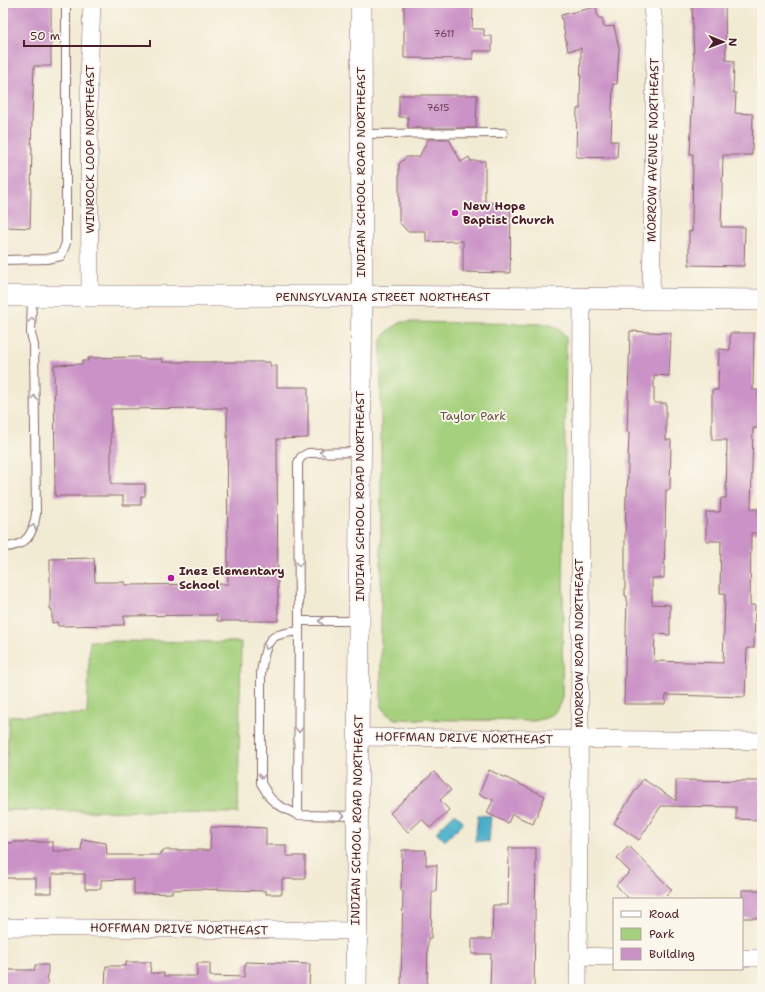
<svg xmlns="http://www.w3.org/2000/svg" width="765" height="992" viewBox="0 0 765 992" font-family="'Shantell Sans',sans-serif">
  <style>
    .green { fill: #a5d07d; stroke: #787854 }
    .water { fill: #4aaec9; stroke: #4a667a }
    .building { fill: #ca92c6 }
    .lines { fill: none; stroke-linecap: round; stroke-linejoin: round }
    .service-casing { stroke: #856666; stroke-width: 10 }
    .minor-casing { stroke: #856666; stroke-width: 18 }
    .tertiary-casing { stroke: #856666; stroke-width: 22 }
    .service { stroke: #fff; stroke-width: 8 }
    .minor { stroke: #fff; stroke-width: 17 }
    .tertiary { stroke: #fff; stroke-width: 21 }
    .oneway { stroke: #ae9aa0 }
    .poi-dot { fill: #b5179e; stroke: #fbf7ec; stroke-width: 1.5 }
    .labels { text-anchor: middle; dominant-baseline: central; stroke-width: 3.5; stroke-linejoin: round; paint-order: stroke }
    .number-label { font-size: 10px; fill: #6a3c52 }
    .street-label { font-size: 12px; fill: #4a1f2b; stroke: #fbf7ec }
    .poi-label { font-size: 12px; font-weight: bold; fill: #4a1f2b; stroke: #fbf7ec; text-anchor: start }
    .park-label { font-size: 12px; fill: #655444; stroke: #fbf7ec }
  </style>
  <rect width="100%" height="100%" fill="#fbf7ec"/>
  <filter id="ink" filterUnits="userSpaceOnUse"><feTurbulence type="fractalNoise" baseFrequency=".025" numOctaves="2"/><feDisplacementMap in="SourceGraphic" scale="8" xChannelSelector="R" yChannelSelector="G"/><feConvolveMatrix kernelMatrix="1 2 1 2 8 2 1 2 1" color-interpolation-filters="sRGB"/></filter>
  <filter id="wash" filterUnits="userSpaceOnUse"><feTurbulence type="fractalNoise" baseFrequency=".012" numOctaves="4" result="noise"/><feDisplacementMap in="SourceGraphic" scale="16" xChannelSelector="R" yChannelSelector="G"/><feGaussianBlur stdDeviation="0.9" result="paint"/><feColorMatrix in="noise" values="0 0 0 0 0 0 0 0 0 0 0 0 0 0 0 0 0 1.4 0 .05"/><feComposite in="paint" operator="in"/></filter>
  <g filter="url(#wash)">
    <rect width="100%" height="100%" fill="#f2ebd4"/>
    <!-- green -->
    <path class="green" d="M402,322L548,324C557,327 561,330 566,338L562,698C555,716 552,717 534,721L395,719L387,714L381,705V341L389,330Z
      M90,641L241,642L238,813L4,810L9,716L87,714Z"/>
    <!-- water -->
    <path class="water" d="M455,813L464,822L445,841L436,832Z
      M478,815L491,816L489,842L475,841Z"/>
    <g id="blocks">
      <!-- building -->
      <path class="building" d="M3,3H51V66H34L31,147H32L30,228L5,227L8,127H3Z
        M404,3H471V9H473L472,29H484V36H492V51H473V59L404,58Z
        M692,5H725L726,60L734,61L733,93H736L735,113L753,114L752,155H723L721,227H745L744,266L689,265V231L692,232L693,154H690L694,62Z
        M596,7L598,18H602L604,27L614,26L619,48L617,84H613L611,141H618L617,158L576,157L577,109H580L581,48L568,51L561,15Z
        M399,95H477L476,128H408V117H399Z
        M428,139H449L461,162L469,157L471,161H485V203L511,204L510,273L463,272V241L426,242V231H407L399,222V164L406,157H419Z
        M630,331L671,333L669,376L654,375V403H666V440H671L670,490H666L664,578H652V604L670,605V635L655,634L654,661L723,663L725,593H720L721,541H706V512H720L721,498H726L727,440H712V390H718L719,349L730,350V333H754L753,390H758V428H753L751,509H758V533H751L750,605H755L754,648H747L745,697L666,695L665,704H624L627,596H625V539L626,496H627L629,432H627Z
        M139,357V359H162V362H270V366H277V387H308V438L277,439L278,621H217V615L124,616V625L58,626L57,622L52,623V609H50V559L94,558L95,582H125V585L228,584L227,408L111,409V484H145V496H141V505H123V496H55L54,365L82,364V361H88V358Z
        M489,770L545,796L533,824L512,814L508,823L487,813L493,800L479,794Z
        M434,772L451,790L440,800L449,810L430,828L422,819L408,832L390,813Z
        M643,779L676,801V780L762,781V820L736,819V807L661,806L639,840L614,823Z
        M211,827L247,828V827L266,828V845H286V856H305V879H282V894H266V891L198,889L172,890V893L134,894V879L101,880V889H85V874H52V893H36V878H3V843H12V842H53V851H81L82,839L106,843L107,855H160V852H163V850H210Z
        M629,846L672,890L663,899H629L616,885L630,872L617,859Z
        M509,848H536L534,989H490L491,954H472V939H492L493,905H508Z
        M402,850H426V865H437L436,892H432L431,938H428L427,989H401L403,891H401Z
        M742,890H762V918H742Z
        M126,962H151L150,973H164V976H197V963H210V976L244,977L245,962L310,964L309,989H105L106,966H126Z
        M35,965H48L47,989H3V970H35Z"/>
    </g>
  </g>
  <g filter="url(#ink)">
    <use href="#blocks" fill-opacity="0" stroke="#856666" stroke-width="1"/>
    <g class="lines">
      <!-- service casing -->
      <g class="service-casing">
        <path id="service" d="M362,134L503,133
          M3,260L47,259L61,256L66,243V3
          M3,547C26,547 33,535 36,514L34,345L31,334L32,296
          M299,621L298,463L301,457L308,453L360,452
          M298,815L278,805L270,798L261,783V673C263,662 264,644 274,637C280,633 292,632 299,631
          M357,816L298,815L299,631V621H359"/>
      </g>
      <!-- minor casing -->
      <g class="minor-casing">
        <path id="minor" d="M651,3L655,29V44L651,298
          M90,295L89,77L92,3
          M358,737L762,741
          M3,927L356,931
          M578,956L614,957
          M742,958H762
          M578,989L582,297"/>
      </g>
      <!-- tertiary casing -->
      <g class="tertiary-casing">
        <path id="tertiary" d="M3,296H362L762,300
          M356,989L362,273L361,3"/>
      </g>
      <!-- service -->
      <use href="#service" class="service"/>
      <!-- minor -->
      <use href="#minor" class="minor"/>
      <!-- tertiary -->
      <use href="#tertiary" class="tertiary"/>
    </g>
    <!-- one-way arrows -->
    <defs><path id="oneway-chevron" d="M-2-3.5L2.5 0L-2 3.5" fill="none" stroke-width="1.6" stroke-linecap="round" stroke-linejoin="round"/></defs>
    <g class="oneway">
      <use href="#oneway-chevron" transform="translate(32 320) rotate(-89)"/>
      <use href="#oneway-chevron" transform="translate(34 398) rotate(-90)"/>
      <use href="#oneway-chevron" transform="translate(322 452) rotate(176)"/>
      <use href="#oneway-chevron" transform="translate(33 527) rotate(-70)"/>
      <use href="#oneway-chevron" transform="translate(299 564) rotate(90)"/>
      <use href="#oneway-chevron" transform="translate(321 621) rotate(180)"/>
      <use href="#oneway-chevron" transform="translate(267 647) rotate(110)"/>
      <use href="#oneway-chevron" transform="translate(299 730) rotate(90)"/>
      <use href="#oneway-chevron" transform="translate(262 776) rotate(88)"/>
      <use href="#oneway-chevron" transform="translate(342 816)"/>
    </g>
  </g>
  <!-- markers -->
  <g class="poi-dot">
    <circle cx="455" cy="213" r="4"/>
    <circle cx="171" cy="578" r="4"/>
  </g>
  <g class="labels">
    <!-- number labels -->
    <g class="number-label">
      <text x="444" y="33">7611</text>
      <text x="438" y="107">7615</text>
    </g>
    <!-- street labels -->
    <g class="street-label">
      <text transform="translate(90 149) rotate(-90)">WINROCK LOOP NORTHEAST</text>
      <text transform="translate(653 150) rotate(-89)">MORROW AVENUE NORTHEAST</text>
      <text transform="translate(361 172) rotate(-90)">INDIAN SCHOOL ROAD NORTHEAST</text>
      <text x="383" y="297">PENNSYLVANIA STREET NORTHEAST</text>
      <text transform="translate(360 496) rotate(-90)">INDIAN SCHOOL ROAD NORTHEAST</text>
      <text transform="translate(579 643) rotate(-90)">MORROW ROAD NORTHEAST</text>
      <text transform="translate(464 738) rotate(1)">HOFFMAN DRIVE NORTHEAST</text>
      <text transform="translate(357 820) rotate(-89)">INDIAN SCHOOL ROAD NORTHEAST</text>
      <text transform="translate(179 929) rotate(1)">HOFFMAN DRIVE NORTHEAST</text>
    </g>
    <!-- poi labels -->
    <g class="poi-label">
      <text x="463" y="206">New Hope<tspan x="463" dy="14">Baptist Church</tspan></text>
      <text x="179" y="571">Inez Elementary<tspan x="179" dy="14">School</tspan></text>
    </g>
    <!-- park labels -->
    <g class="park-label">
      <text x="473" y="416">Taylor Park</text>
    </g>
  </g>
  <!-- margin -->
  <rect width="765" height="992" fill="none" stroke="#fbf7ec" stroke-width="16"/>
  <!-- legend -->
  <rect x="613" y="898" width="130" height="72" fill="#fbf7ec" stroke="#b4a19f"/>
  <rect x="621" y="911" width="20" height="6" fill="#ffffff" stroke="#b4a19f"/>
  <text x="649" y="918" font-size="12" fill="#4a1f2b">Road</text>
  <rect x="621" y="928" width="20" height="12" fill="#a5d07d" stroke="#b4a19f"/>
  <text x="649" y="938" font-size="12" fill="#4a1f2b">Park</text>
  <rect x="621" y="948" width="20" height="12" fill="#ca92c6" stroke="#b4a19f"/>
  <text x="649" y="958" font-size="12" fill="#4a1f2b">Building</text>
  <!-- north arrow -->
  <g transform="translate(723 42) rotate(91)" stroke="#fbf7ec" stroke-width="3" paint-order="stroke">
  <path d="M0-3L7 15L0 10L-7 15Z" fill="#4a1f2b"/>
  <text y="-6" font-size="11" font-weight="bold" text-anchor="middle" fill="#4a1f2b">N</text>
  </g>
  <!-- scale -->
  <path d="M24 40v6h126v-6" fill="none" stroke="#4a1f2b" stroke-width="2"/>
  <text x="30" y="40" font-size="12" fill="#4a1f2b" stroke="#fbf7ec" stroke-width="3" paint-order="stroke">50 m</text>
</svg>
